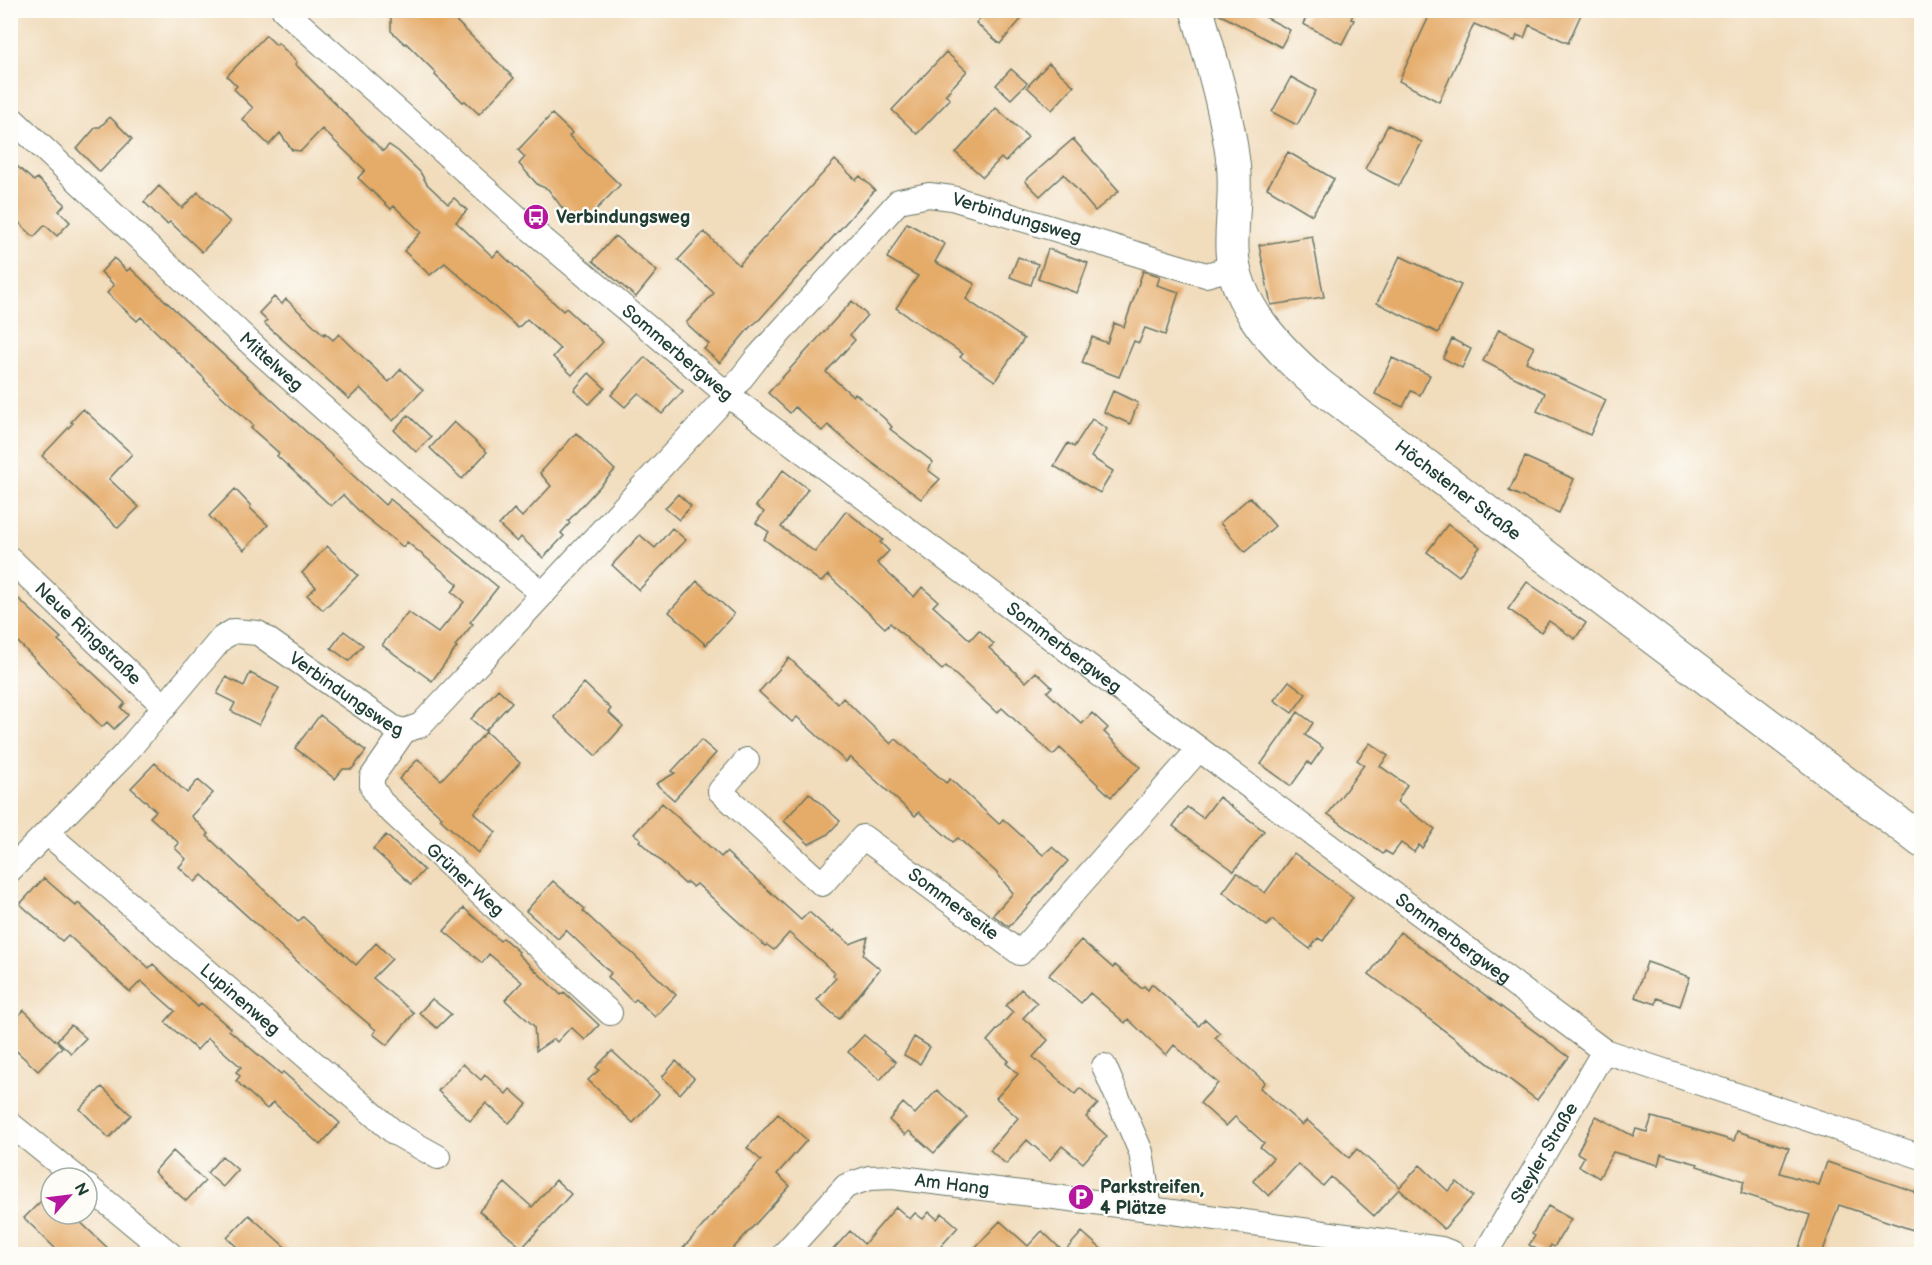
<svg xmlns="http://www.w3.org/2000/svg" width="1932" height="1265" viewBox="0 0 1932 1265" font-family="'Balsamiq Sans',sans-serif">
  <style>
    .building { fill: #e5ab69 }
    .lines { fill: none; stroke-linecap: round; stroke-linejoin: round }
    .street-casing { stroke: #687564; stroke-width: 26 }
    .secondary-casing { stroke: #687564; stroke-width: 35 }
    .street { stroke: #fff; stroke-width: 24 }
    .secondary { stroke: #fff; stroke-width: 33 }
    .labels { text-anchor: middle; dominant-baseline: central; stroke-width: 5; stroke-linejoin: round; paint-order: stroke }
    .poi-label { font-size: 18px; font-weight: bold; fill: #1f3d34; stroke: #fdfcf7; text-anchor: start }
    .street-label { font-size: 18px; fill: #1f3d34; stroke: #fdfcf7 }
  </style>
  <rect width="100%" height="100%" fill="#fdfcf7"/>
  <filter id="ink" filterUnits="userSpaceOnUse"><feTurbulence type="fractalNoise" baseFrequency=".0167" numOctaves="2"/><feDisplacementMap in="SourceGraphic" scale="12" xChannelSelector="R" yChannelSelector="G"/><feConvolveMatrix kernelMatrix="1 2 1 2 8 2 1 2 1" color-interpolation-filters="sRGB"/></filter>
  <filter id="wash" filterUnits="userSpaceOnUse"><feTurbulence type="fractalNoise" baseFrequency=".008" numOctaves="4" result="noise"/><feDisplacementMap in="SourceGraphic" scale="24" xChannelSelector="R" yChannelSelector="G"/><feGaussianBlur stdDeviation="1.35" result="paint"/><feColorMatrix in="noise" values="0 0 0 0 0 0 0 0 0 0 0 0 0 0 0 0 0 1.4 0 .05"/><feComposite in="paint" operator="in"/></filter>
  <g filter="url(#wash)">
    <rect width="100%" height="100%" fill="#f1dcbc"/>
    <g id="blocks">
      <!-- building -->
      <path class="building" d="M391,10H445L514,78L479,114L465,101L463,102L435,75L436,73L406,43L405,44L391,31Z
        M987,10H1029L1000,44L976,23Z
        M1217,10H1252L1290,30L1281,47L1217,13Z
        M1310,10H1355L1351,19L1354,20L1342,44L1303,24Z
        M1432,10H1583L1568,43L1529,25L1524,38L1517,35L1515,41L1474,24L1439,102L1399,81Z
        M266,35L276,45L278,43L297,62L295,64L383,151L389,145L398,151L420,172L427,184L448,204L454,198L467,210L456,222L493,257L498,251L563,311L566,308L603,342L572,375L553,357L560,349L527,319L518,328L445,263L430,275L404,251L421,232L394,206L391,209L358,178L365,170L322,129L301,151L292,150L280,133L269,145L242,119L253,108L234,89L237,86L227,76Z
        M946,52L967,71L945,95L950,99L917,134L892,110Z
        M1049,63L1074,86L1052,110L1027,87Z
        M1011,69L1027,83L1011,99L996,85Z
        M1291,77L1316,91L1297,125L1272,112Z
        M996,108L1028,137L1005,162L1001,158L983,177L956,153Z
        M552,114L572,133L569,136L620,185L587,219L572,215L563,209L548,189L538,185L519,164L525,157L518,150Z
        M110,117L132,139L100,172L77,149L96,127H100Z
        M1388,125L1422,142L1399,186L1365,169Z
        M1073,139L1119,191L1095,211L1064,174L1040,196L1025,181Z
        M1288,152L1334,179L1312,215L1267,188Z
        M10,160L34,181L37,178L65,204L59,211L70,222L57,236L45,225L34,237L10,214Z
        M835,160L856,180L860,176L875,190L759,320L750,327L720,363L704,349L709,344L686,323L714,293L678,260L704,232L739,265Z
        M159,186L182,208L198,192L230,222L202,252L170,222L167,224L144,202Z
        M907,223L945,244L935,262L975,284L966,299L1024,339L995,381L960,357L963,354L896,308L918,276L887,258Z
        M615,236L657,271L636,297L593,261Z
        M1312,236L1324,297L1271,305L1259,245Z
        M1048,249L1088,263L1077,293L1038,279Z
        M1400,256L1461,285L1438,333L1377,303Z
        M1018,257L1038,264L1031,285L1010,277Z
        M114,258L127,271L130,268L385,505L390,499L498,587L470,622L473,624L455,646L457,647L432,681L382,645L408,612L438,633L464,602L452,592L458,584L407,542L403,547L363,515L343,495L331,506L277,456L279,453L251,428L253,425L204,380L205,379L141,317L137,321L107,293L114,285L101,272Z
        M1143,271L1160,276L1157,285L1179,292L1165,335L1145,328L1139,343L1134,341L1119,377L1082,363L1092,337L1107,343L1114,323L1124,327Z
        M274,297L282,304L286,299L324,335L325,333L333,340L339,334L389,382L401,369L423,390L393,421L360,388L349,399L264,323L267,321L259,313Z
        M852,301L867,315L850,335L855,340L826,372L853,396L855,393L885,419L892,427L890,429L933,462L928,470L940,479L921,499L866,458L828,425L822,431L795,407L790,413L768,393Z
        M1499,329L1534,347L1526,362L1606,400L1590,435L1537,411L1545,393L1483,361Z
        M1452,339L1471,349L1462,368L1443,358Z
        M645,357L683,391L662,414L638,393L625,407L611,395Z
        M1392,358L1430,375L1420,395L1411,391L1403,407L1375,394Z
        M589,373L605,388L589,404L574,390Z
        M1113,391L1138,403L1130,424L1104,412Z
        M83,409L132,454L109,479L139,507L118,528L42,456L73,423L71,422Z
        M408,415L431,437L416,452L394,430Z
        M1092,419L1107,429L1091,457L1113,471L1100,493L1054,466L1068,443L1074,447Z
        M454,422L487,452L462,479L430,448Z
        M576,433L615,470L568,521L570,523L561,533L564,536L543,558L521,537L517,542L499,525L514,509L522,517L551,486L540,473Z
        M1525,457L1574,479L1559,513L1509,491Z
        M783,470L808,489L781,527L815,552L846,511L883,540L880,542L889,551L877,563L914,597L922,587L938,601L933,606L970,640L979,630L994,644L989,648L1026,682L1036,672L1052,687L1047,692L1082,724L1092,713L1108,728L1104,732L1140,767L1111,797L1060,748L1053,755L1002,708L997,713L946,666L942,670L890,623L885,628L828,575L821,582L764,539L769,532L756,523L764,512L756,506Z
        M235,489L251,506L250,508L268,525L244,550L209,516Z
        M678,494L691,506L679,520L665,508Z
        M1250,497L1275,526L1245,552L1220,523Z
        M1448,524L1480,547L1459,576L1427,552Z
        M672,528L686,540L639,590L612,565L640,535L655,548Z
        M327,546L358,575L323,610L307,595L316,587L302,573Z
        M697,581L734,614L706,645L669,612Z
        M1527,582L1586,623L1575,639L1549,621L1541,632L1508,609Z
        M10,591L61,638L58,640L125,703L121,708L128,715L114,729L107,722L102,727L10,634Z
        M344,631L363,645L349,661L331,648Z
        M789,658L838,704L843,698L891,744L896,739L946,783L950,779L999,824L1003,819L1043,855L1052,847L1068,861L1009,927L993,915L1013,893L996,872L958,838L953,842L919,812L915,816L850,757L846,762L797,717L792,722L759,692Z
        M250,673L279,688L259,725L231,711L235,703L217,694L226,677L244,686Z
        M1289,681L1306,694L1292,713L1274,700Z
        M584,683L611,709L608,712L623,726L596,756L554,717Z
        M498,689L512,702L485,731L471,719Z
        M1298,712L1313,723L1305,735L1323,748L1311,765L1308,762L1291,786L1261,764Z
        M320,715L366,751L352,769H343L335,779L295,748Z
        M486,732L520,763L474,813L496,832L478,853L440,819L442,817L399,779L418,759L441,780Z
        M701,740L716,753L674,800L656,784L675,773L672,771Z
        M1370,743L1388,756L1380,766L1407,785L1397,802L1435,829L1422,848L1419,845L1414,852L1401,843L1392,855L1385,851L1383,854L1328,814L1364,765L1357,760Z
        M155,763L187,793L198,780L213,793L191,816L209,834L207,836L298,922L303,917L356,965L376,943L392,959L373,978L414,1013L387,1045L373,1034L376,1030L332,993L202,875L195,882L179,867L186,859L175,848L179,843L150,817L156,811L131,788Z
        M809,793L840,821L827,835L809,844L784,821Z
        M1219,797L1264,831L1234,871L1173,826L1187,807L1203,818Z
        M662,803L721,857L726,852L801,920L809,912L833,933L834,931L850,944L868,937L863,955L880,969L839,1019L817,1000L836,978L833,975L835,973L789,933L774,950L767,945L765,946L697,884L693,887L687,882L685,884L639,841L641,839L634,834Z
        M386,835L424,870L411,884L373,849Z
        M1294,853L1353,897L1323,941L1318,938L1310,949L1272,920L1267,926L1223,892L1237,873L1265,893Z
        M44,878L76,906L78,903L149,968L153,964L198,1007L201,1003L230,1028L229,1030L281,1074L283,1072L340,1123L320,1145L273,1102L267,1109L236,1081L240,1076L236,1072L241,1067L208,1038L197,1050L165,1022L175,1011L141,981L130,992L68,935L62,941L20,904Z
        M553,881L585,909L583,911L614,940L631,952L676,995L655,1017L636,999L633,1002L608,977L611,973L566,930L558,939L526,911Z
        M464,908L500,941L503,938L519,952L518,954L561,995L564,992L599,1025L585,1040L571,1027L557,1042L554,1039L536,1051L534,1026L505,1000L522,982L489,954L482,963L444,931Z
        M1400,932L1569,1057L1537,1100L1369,974Z
        M1081,940L1113,968L1115,965L1141,988L1144,986L1148,990L1152,984L1199,1026L1205,1019L1220,1033L1215,1038L1265,1082L1260,1088L1302,1125L1307,1120L1349,1158L1357,1149L1400,1187L1420,1165L1448,1191L1457,1182L1473,1196L1444,1229L1399,1189L1374,1216L1331,1177L1323,1186L1298,1164L1269,1196L1253,1181L1273,1158L1260,1147L1264,1143L1235,1117L1226,1126L1200,1103L1218,1083L1174,1045L1166,1055L1128,1019L1125,1023L1090,993L1081,1003L1049,975Z
        M1647,962L1690,977L1680,1006L1657,998L1656,1004L1635,997Z
        M1021,989L1037,1003L1023,1018L1048,1040L1033,1057L1075,1094L1080,1088L1098,1104L1086,1117L1107,1136L1083,1163L1062,1146L1050,1160L1027,1140L1006,1164L990,1150L1018,1118L996,1098L1018,1074L1006,1063L1009,1061L987,1041L1013,1012L1006,1006Z
        M432,999L451,1014L437,1028L419,1013Z
        M24,1010L62,1047L38,1071L10,1045V1025Z
        M71,1025L86,1038L71,1053L57,1040Z
        M864,1035L896,1062L880,1080L848,1052Z
        M914,1037L930,1047L920,1064L904,1055Z
        M612,1051L659,1094L633,1123L588,1080L599,1070L596,1067Z
        M676,1061L694,1078L680,1094L662,1077Z
        M463,1064L481,1080L485,1075L506,1094L510,1089L527,1104L509,1123L486,1103L470,1121L438,1091Z
        M102,1087L131,1115L109,1138L80,1109Z
        M937,1090L967,1117L934,1153L909,1131L905,1135L889,1120L903,1103L915,1114Z
        M778,1114L807,1140L777,1174L790,1186L728,1254H678L761,1160L747,1148Z
        M1596,1116L1633,1136L1636,1129L1647,1132L1652,1117L1734,1141L1737,1131L1789,1148L1780,1173L1819,1185L1827,1162L1916,1192L1915,1193L1922,1195V1215L1916,1231L1839,1205L1822,1254H1797L1810,1215L1741,1193L1744,1181L1697,1166L1698,1164L1661,1154L1658,1165L1613,1152L1599,1178L1579,1166L1584,1157L1577,1153Z
        M173,1151L205,1181L186,1201L154,1172Z
        M222,1156L238,1170L223,1187L207,1173Z
        M556,1180L571,1194L522,1248L479,1211L505,1183L532,1207Z
        M45,1197L51,1203V1214H62L69,1221L74,1216L114,1254H61L24,1218Z
        M1548,1206L1571,1219L1554,1247L1551,1245L1545,1254L1529,1245L1535,1236L1532,1234Z
        M896,1207L910,1219L915,1213L923,1219L929,1212L937,1219L942,1213L958,1227L934,1254H829L850,1231L864,1244Z
        M249,1215L293,1254H245L227,1238Z
        M1000,1221L1028,1246L1042,1231L1064,1252L1082,1232L1107,1254H969Z"/>
    </g>
  </g>
  <g filter="url(#ink)">
    <use href="#blocks" fill-opacity="0" stroke="#687564" stroke-width="1.5"/>
    <g class="lines">
      <!-- street casing -->
      <g class="street-casing">
        <g id="street">
          <path id="s1" d="M284,10L527,226L728,395L1199,749L1604,1051L1922,1157"/>
          <path id="s2" d="M10,117L259,351L409,484L543,594"/>
          <path id="s3" d="M10,559L165,707"/>
          <path id="s4" d="M404,731L372,777V787L381,802L610,1013"/>
          <path id="s5" d="M747,760L720,791L822,884L863,837L1020,953L1199,749"/>
          <path id="s6" d="M47,833L395,1133L438,1157"/>
          <path id="s7" d="M10,870L123,756L222,638L234,631L258,633L394,728L404,731L421,725L728,395L757,358L899,201L929,195L952,198L1206,275L1235,267"/>
          <path d="M1104,1066L1141,1152L1150,1209"/>
          <path d="M10,1124L77,1178"/>
          <path d="M87,1186L170,1254"/>
          <path id="s8" d="M784,1254L846,1186L869,1178L893,1177L1150,1209L1441,1249L1454,1254"/>
          <path id="s9" d="M1485,1254L1604,1051"/>
        </g>
      </g>
      <!-- secondary casing -->
      <g class="secondary-casing">
        <g id="secondary">
          <path id="s10" d="M1197,10C1211,60 1227,111 1233,162C1237,191 1231,221 1232,249C1233,305 1280,351 1319,385L1922,841"/>
        </g>
      </g>
      <!-- street -->
      <use href="#street" class="street"/>
      <!-- secondary -->
      <use href="#secondary" class="secondary"/>
    </g>
  </g>
  <!-- icons -->
  <defs>
    <g id="bus-disc" transform="scale(1.35)"><circle r="9.5" fill="#b5179e" stroke="#fdfcf7"/><path d="M-5-6H5V4H4V6H2V4H-2V6H-4V4H-5ZM-3.5-4V0h7V-4ZM-3.5 1.2v1.5H-2V1.2ZM2 1.2v1.5H3.5V1.2Z" fill="#fff"/></g>
    <g id="parking-disc" transform="scale(1.35)"><circle r="9.5" fill="#b5179e" stroke="#fdfcf7"/><path d="M-3.5-5.5H1a3.5 3.5 0 0 1 0 7H-1V5.5H-3.5ZM-1-3.4V-.6H.8a1.4 1.4 0 0 0 0-2.8Z" fill="#fff"/></g>
  </defs>
  <g fill-rule="evenodd">
    <use href="#bus-disc" x="536" y="217"/>
    <use href="#parking-disc" x="1081" y="1197"/>
  </g>
  <g class="labels">
    <!-- poi labels -->
    <g class="poi-label">
      <text x="556" y="217">Verbindungsweg</text>
      <text x="1100" y="1187">Parkstreifen,<tspan x="1100" dy="21">4 Plätze</tspan></text>
    </g>
    <!-- street labels -->
    <g class="street-label">
      <text stroke="none"><textPath href="#s7" startOffset="1378">Verbindungsweg</textPath></text>
      <text stroke="none"><textPath href="#s1" startOffset="522">Sommerbergweg</textPath></text>
      <text stroke="none"><textPath href="#s2" startOffset="358">Mittelweg</textPath></text>
      <text stroke="none"><textPath href="#s10" startOffset="584">Höchstener Straße</textPath></text>
      <text stroke="none"><textPath href="#s3" startOffset="108">Neue Ringstraße</textPath></text>
      <text stroke="none"><textPath href="#s1" startOffset="1008">Sommerbergweg</textPath></text>
      <text stroke="none"><textPath href="#s7" startOffset="460">Verbindungsweg</textPath></text>
      <text stroke="none"><textPath href="#s4" startOffset="198">Grüner Weg</textPath></text>
      <text stroke="none"><textPath href="#s5" startOffset="354">Sommerseite</textPath></text>
      <text stroke="none"><textPath href="#s1" startOffset="1494">Sommerbergweg</textPath></text>
      <text stroke="none"><textPath href="#s6" startOffset="255">Lupinenweg</textPath></text>
      <text stroke="none"><textPath href="#s9" startOffset="117">Steyler Straße</textPath></text>
      <text stroke="none"><textPath href="#s8" startOffset="200">Am Hang</textPath></text>
    </g>
  </g>
  <!-- margin -->
  <rect width="1932" height="1265" fill="none" stroke="#fdfcf7" stroke-width="36"/>
  <!-- north arrow -->
  <g transform="translate(69 1196) rotate(62)"><circle r="28" fill="#fdfcf7" stroke="#a4b0a9" stroke-width="1.5"/>
  <path d="M0-4.5L10 22L0 15L-10 22Z" fill="#b5179e"/>
  <text y="-9" font-size="16" font-weight="bold" text-anchor="middle" fill="#1f3d34">N</text>
  </g>
</svg>
